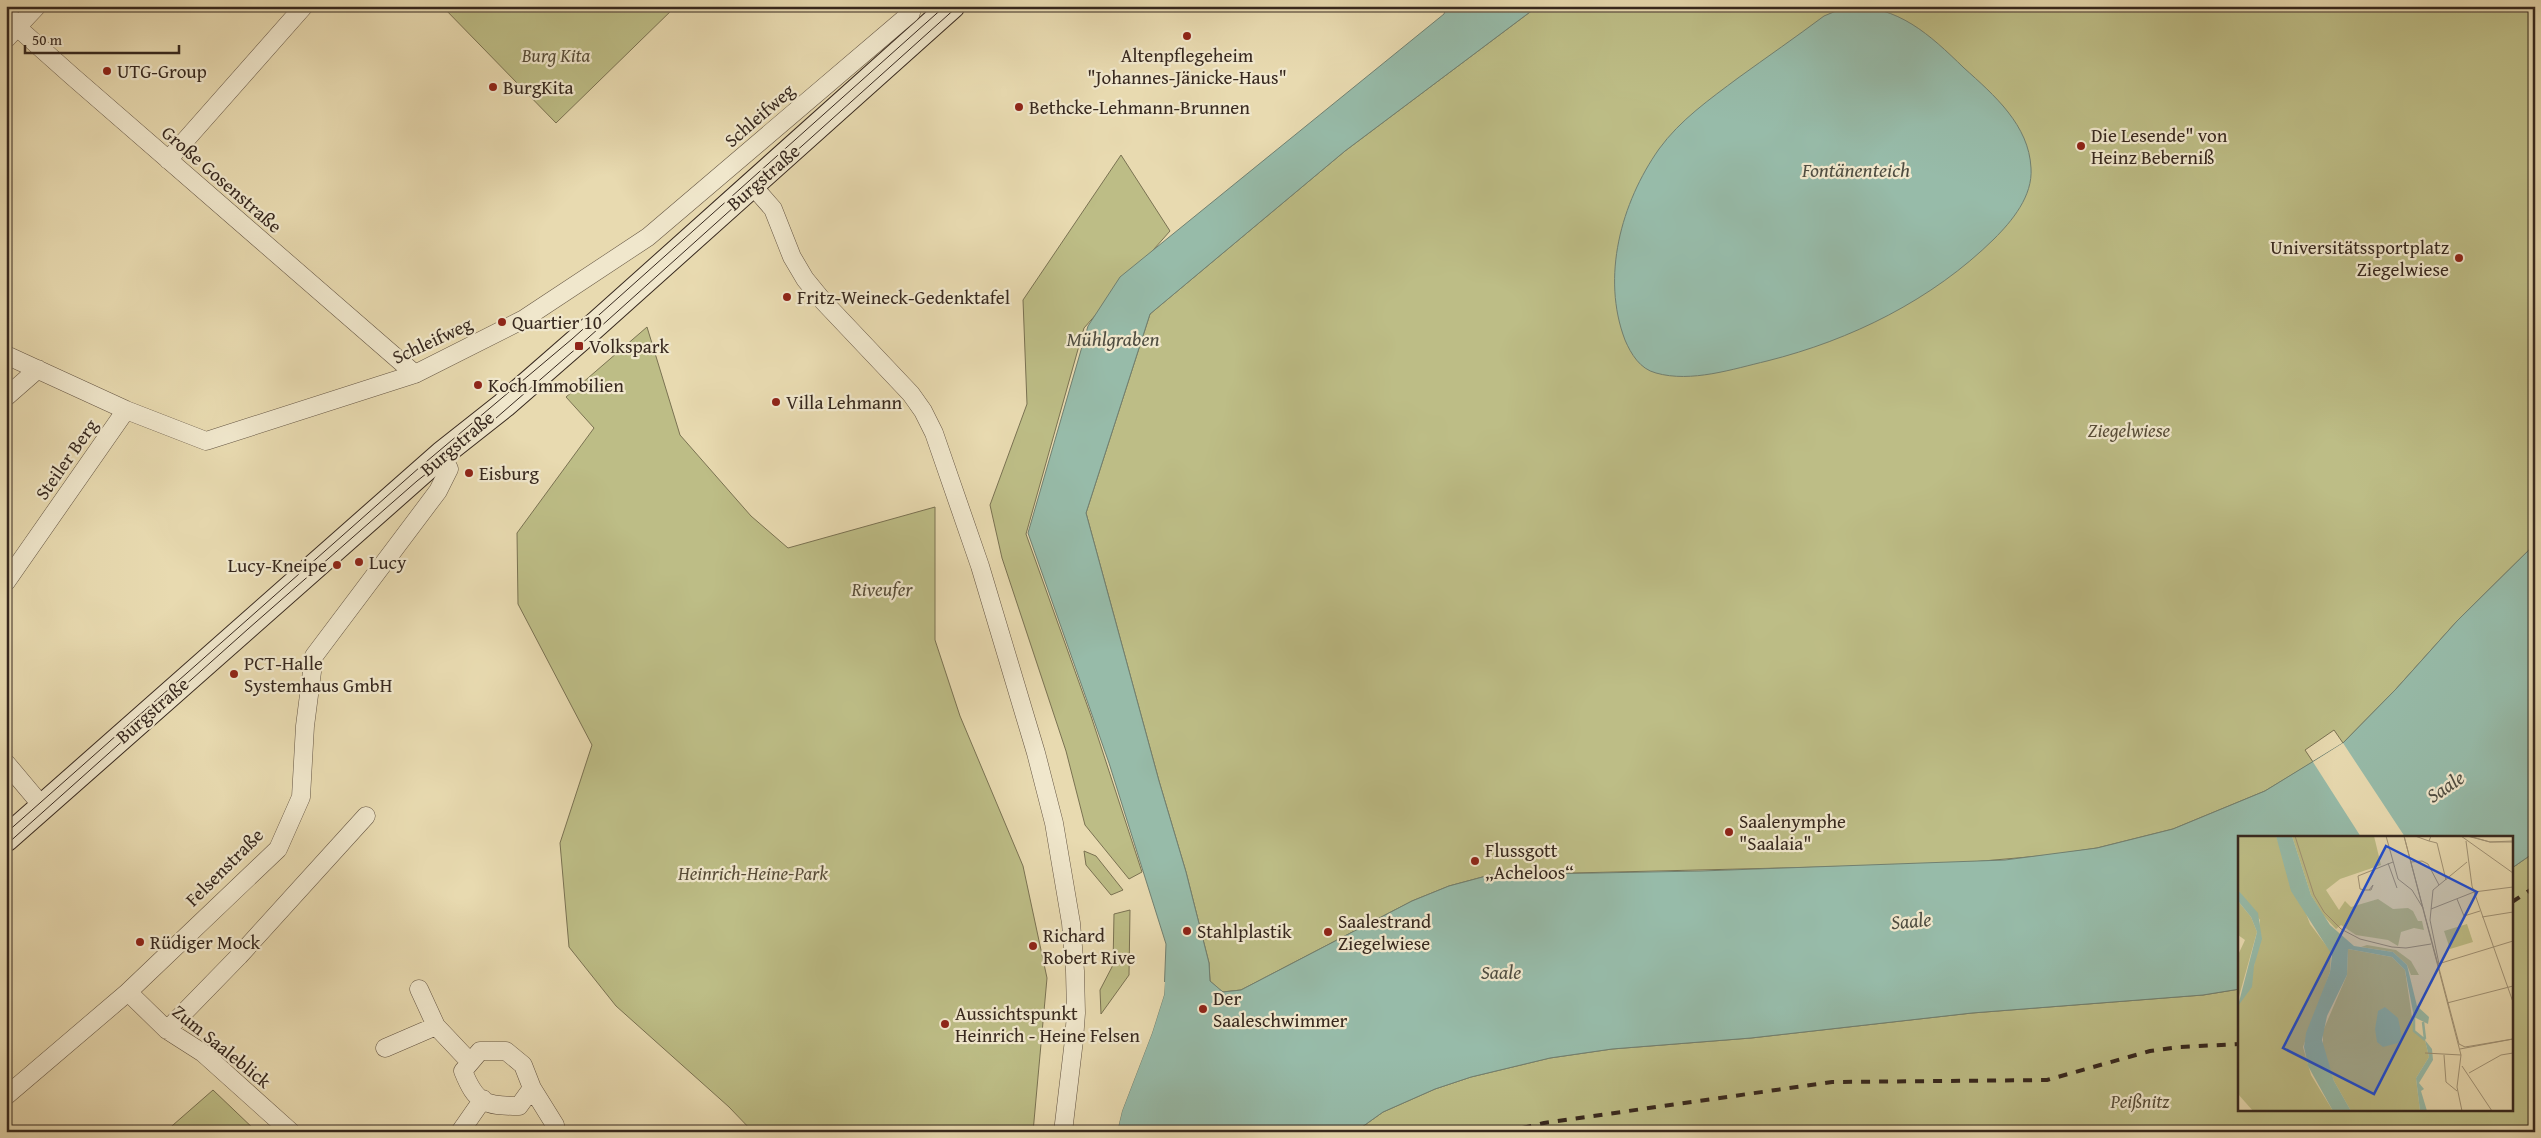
<svg xmlns="http://www.w3.org/2000/svg" width="2541" height="1138" viewBox="0 0 2541 1138" font-family="'Gentium Book Plus',serif">
  <style>
    .green { fill: #bdbd86; stroke: #7a7252 }
    .water { fill: #97bba9; stroke: #718071 }
    .pier { fill: #e8dab0 }
    .lines { fill: none; stroke-linecap: round; stroke-linejoin: round }
    .street-casing { stroke: #635442; stroke-width: 19 }
    .secondary-casing { stroke: #37281e; stroke-width: 27 }
    .street { stroke: #f0e7cc; stroke-width: 18 }
    .secondary { stroke: #f0e7cc; stroke-width: 25 }
    .tram { stroke: #37281e; stroke-width: 1 }
    .rail { stroke: #37281e; stroke-width: 4; stroke-dasharray: 9 9; stroke-linecap: butt }
    .poi-dot { fill: #8f2418; stroke: #f0e7cc; stroke-width: 2 }
    .labels { text-anchor: middle; dominant-baseline: central; stroke-width: 4.5; stroke-linejoin: round; paint-order: stroke }
    .park-label { font-size: 19px; font-style: italic; fill: #584d38; stroke: #f0e7cc }
    .poi-label { font-size: 19px; fill: #37281e; stroke: #f0e7cc; text-anchor: start }
    .street-label { font-size: 19px; fill: #37281e; stroke: #f0e7cc }
    .water-label { font-size: 20px; font-style: italic; fill: #4f4d41; stroke: #f0e7cc }
    .inset-river { fill: none; stroke: #97bba9; stroke-width: 2.5 }
    .inset-road { fill: none; stroke: #a19376; stroke-width: 1 }
    .view { fill: #1d4ed8; fill-opacity: 0.15; stroke: #1d4ed8; stroke-width: 2.5 }
    .inset-edge { fill: none; stroke: #37281e; stroke-width: 2.5 }
  </style>
  <rect width="100%" height="100%" fill="#e8dab0"/>
  <filter id="stains"><feTurbulence type="fractalNoise" baseFrequency=".004" numOctaves="4"/><feColorMatrix values="0 0 0 0 .2 0 0 0 0 .09 0 0 0 0 .02 0 0 0 .5 -.17"/></filter>
  <radialGradient id="worn" r=".72"><stop offset=".6" stop-color="#630" stop-opacity="0"/><stop offset="1" stop-color="#630" stop-opacity=".3"/></radialGradient>
  <!-- green -->
  <path class="green" d="M442,6H676L556,123Z
    M1538,6H2535V544L2457,621L2396,689L2343,743L2334,730L2305,750L2313,762L2265,791L2173,829L2097,848L2051,855L1949,864L1490,875L1449,886L1412,901L1241,990L1222,992L1210,981L1209,963L1186,872L1159,781L1086,513L1150,314L1345,151Z
    M1121,155L1170,231L1084,328L1026,534L1091,716L1142,872L1129,879L1085,825L1066,751L1002,558L990,505L1027,404L1023,300Z
    M647,327L680,435L751,516L788,548L935,507V640L960,716L1023,866L1047,978L1033,1132H753L729,1107L616,1006L569,947L560,843L592,745L518,604L517,533L594,428L566,397Z
    M1084,851L1096,856L1123,890L1111,895L1086,865Z
    M2535,852V1132H1355L1383,1112L1435,1089L1471,1077L1550,1058L1612,1049L1751,1038L1972,1013L2203,995L2240,989V1109H2512V868Z
    M1130,910L1129,975L1101,1014L1100,990L1113,965L1114,914Z
    M213,1090L257,1132H165Z"/>
  <!-- water -->
  <path class="water" d="M1447,6H1538L1345,151L1150,314L1086,513L1159,781L1186,872L1209,963L1210,981L1223,992L1241,990L1412,901L1449,886L1490,875L1701,871L2005,860L2097,848L2173,829L2265,791L2343,743L2396,689L2457,621L2535,544V852L2512,868V837H2240V989L2203,995L1972,1013L1751,1038L1612,1049L1550,1058L1471,1077L1435,1089L1383,1112L1355,1132H1117L1122,1111L1152,1033L1164,995L1166,944L1109,763L1028,533L1088,326L1120,277L1444,14Z
    M1848,6C1899,6 1929,34 1964,68C1994,95 2029,125 2031,168C2033,196 2012,221 1994,239C1932,300 1851,340 1767,361C1733,369 1691,383 1656,373C1640,369 1631,354 1625,340C1601,277 1621,203 1659,149C1680,120 1710,99 1738,78C1767,57 1796,37 1824,16Z"/>
  <!-- pier -->
  <path class="pier" d="M2343,743L2405,837H2361L2313,762Z
    M1162,982H1165L1164,995L1152,1033L1122,1111L1117,1132H1115L1120,1110L1150,1033Z"/>
  <g class="lines">
    <!-- street casing -->
    <g class="street-casing">
      <path id="street" d="M6,11L17,27L72,76L415,374
        M6,39L37,6
        M168,160L304,6
        M753,186L773,209L792,257L805,279L823,301L911,394L923,411L934,433L980,566L1036,753L1054,823L1071,923L1075,971L1076,1013L1074,1040L1063,1132
        M6,355L126,410L206,441L415,374L524,319L648,237L911,13
        M6,397L38,369
        M6,582L126,410
        M6,763L43,807
        M419,989L436,1026L470,1062
        M128,992L167,1030L203,1053L291,1132
        M167,1030L239,956L366,816
        M385,1048L436,1026
        M532,1088L519,1106C484,1106 476,1103 463,1071L480,1051H506L523,1065L532,1088L555,1125L556,1132
        M6,1096L128,992L278,849L301,797L305,726L314,656L438,491L449,469L442,454
        M460,1132L483,1099"/>
    </g>
    <!-- secondary casing -->
    <g class="secondary-casing">
      <path id="secondary" d="M6,839L442,454L504,405L582,337L952,6"/>
    </g>
    <!-- street -->
    <use href="#street" class="street"/>
    <!-- secondary -->
    <use href="#secondary" class="secondary"/>
    <!-- tram -->
    <path class="tram" d="M6,833L420,467L572,339L945,6
      M6,845L248,629L417,481L488,425L579,346L958,6"/>
    <!-- rail -->
    <path class="rail" d="M2512,902L2535,887
      M1505,1132L1544,1123L1832,1082L2047,1080L2150,1051L2180,1047L2240,1044"/>
  </g>
  <!-- markers -->
  <g class="poi-dot">
    <circle cx="1187" cy="36" r="5"/>
    <circle cx="107" cy="71" r="5"/>
    <circle cx="493" cy="87" r="5"/>
    <circle cx="1019" cy="107" r="5"/>
    <circle cx="2081" cy="146" r="5"/>
    <circle cx="2459" cy="258" r="5"/>
    <circle cx="787" cy="297" r="5"/>
    <circle cx="502" cy="322" r="5"/>
    <rect x="574" y="341" width="10" height="10" rx="2.5"/>
    <circle cx="478" cy="385" r="5"/>
    <circle cx="776" cy="402" r="5"/>
    <circle cx="469" cy="473" r="5"/>
    <circle cx="359" cy="562" r="5"/>
    <circle cx="337" cy="565" r="5"/>
    <circle cx="234" cy="674" r="5"/>
    <circle cx="1729" cy="832" r="5"/>
    <circle cx="1475" cy="861" r="5"/>
    <circle cx="1187" cy="931" r="5"/>
    <circle cx="1328" cy="932" r="5"/>
    <circle cx="140" cy="942" r="5"/>
    <circle cx="1033" cy="946" r="5"/>
    <circle cx="1203" cy="1009" r="5"/>
    <circle cx="945" cy="1024" r="5"/>
  </g>
  <g class="labels">
    <!-- park labels -->
    <g class="park-label">
      <text x="556" y="55">Burg Kita</text>
      <text x="2129" y="430">Ziegelwiese</text>
      <text x="882" y="589">Riveufer</text>
      <text x="753" y="873">Heinrich-Heine-Park</text>
      <text x="2140" y="1101">Peißnitz</text>
    </g>
    <!-- poi labels -->
    <g class="poi-label">
      <text x="1187" y="55" text-anchor="middle">Altenpflegeheim<tspan x="1187" dy="22">"Johannes-Jänicke-Haus"</tspan></text>
      <text x="117" y="71">UTG-Group</text>
      <text x="503" y="87">BurgKita</text>
      <text x="1029" y="107">Bethcke-Lehmann-Brunnen</text>
      <text x="2091" y="135">Die Lesende" von<tspan x="2091" dy="22">Heinz Beberniß</tspan></text>
      <text x="2449" y="247" text-anchor="end">Universitätssportplatz<tspan x="2449" dy="22">Ziegelwiese</tspan></text>
      <text x="797" y="297">Fritz-Weineck-Gedenktafel</text>
      <text x="512" y="322">Quartier 10</text>
      <text x="589" y="346">Volkspark</text>
      <text x="488" y="385">Koch Immobilien</text>
      <text x="786" y="402">Villa Lehmann</text>
      <text x="479" y="473">Eisburg</text>
      <text x="369" y="562">Lucy</text>
      <text x="327" y="565" text-anchor="end">Lucy-Kneipe</text>
      <text x="244" y="663">PCT-Halle<tspan x="244" dy="22">Systemhaus GmbH</tspan></text>
      <text x="1739" y="821">Saalenymphe<tspan x="1739" dy="22">"Saalaia"</tspan></text>
      <text x="1485" y="850">Flussgott<tspan x="1485" dy="22">„Acheloos“</tspan></text>
      <text x="1338" y="921">Saalestrand<tspan x="1338" dy="22">Ziegelwiese</tspan></text>
      <text x="1197" y="931">Stahlplastik</text>
      <text x="1043" y="935">Richard<tspan x="1043" dy="22">Robert Rive</tspan></text>
      <text x="150" y="942">Rüdiger Mock</text>
      <text x="1213" y="998">Der<tspan x="1213" dy="22">Saaleschwimmer</tspan></text>
      <text x="955" y="1013">Aussichtspunkt<tspan x="955" dy="22">Heinrich - Heine Felsen</tspan></text>
    </g>
    <!-- street labels -->
    <g class="street-label">
      <text transform="translate(759 115) rotate(-41)">Schleifweg</text>
      <text transform="translate(763 177) rotate(-41)">Burgstraße</text>
      <text transform="translate(222 179) rotate(41)">Große Gosenstraße</text>
      <text transform="translate(432 340) rotate(-25)">Schleifweg</text>
      <text transform="translate(457 443) rotate(-40)">Burgstraße</text>
      <text transform="translate(66 459) rotate(-55)">Steiler Berg</text>
      <text transform="translate(152 710) rotate(-41)">Burgstraße</text>
      <text transform="translate(224 867) rotate(-45)">Felsenstraße</text>
      <text transform="translate(222 1046) rotate(39)">Zum Saaleblick</text>
    </g>
    <!-- water labels -->
    <g class="water-label">
      <text x="1856" y="169">Fontänenteich</text>
      <text x="1113" y="338">Mühlgraben</text>
      <text transform="translate(2445 786) rotate(-34)">Saale</text>
      <text transform="translate(1911 920) rotate(-5)">Saale</text>
      <text x="1501" y="971">Saale</text>
    </g>
  </g>
  <!-- overview -->
  <g transform="translate(2238 836)">
    <rect width="275" height="275" fill="#e8dab0"/>
    <path d="M0,0H38L72,88L93,116L92,136L65,211L73,239L95,275H15L0,258V170L16,130L22,84L0,54ZM54,0H136L143,29L102,43L88,54L101,74L107,65L113,71L140,63L155,73L170,72L175,75L180,85H184L186,94L176,92L163,96L160,110L150,104L118,99L103,89L98,93L85,79L73,59ZM0,65L13,81L19,96L0,164V119L7,104L0,99ZM229,88L235,106L212,113L206,95ZM129,109L158,114L173,125L181,139H173L169,129L155,116L123,111ZM110,113L154,121L167,134L176,195L187,204L191,221L178,242L182,275H113L96,245L85,212V195L109,139Z" fill="#bdbd86"/>
    <path d="M38,0H54L73,59L92,89L116,110L155,116L169,129L179,170L191,181L190,188L176,181L167,134L154,121L110,113L109,139L89,180L84,204L96,245L113,275H95L70,230L66,211L68,197L92,136L94,119L53,55ZM0,54L20,77L24,103L16,130L14,151L0,170L19,96L13,81L0,65ZM147,171L160,182L164,201L160,207L145,211L139,206L137,193L140,175ZM187,204L194,213L195,224L181,247L186,253L183,255L189,275H182L178,242L191,221Z" fill="#97bba9"/>
    <path class="inset-river" d="M176,181V195L187,204M185,186L187,203"/>
    <path class="inset-road" d="M57,0L76,59L86,76L103,93L122,103L154,111L168,112L193,108M148,0L160,43L174,54L185,72M166,0L223,219L219,251L224,275M166,0L221,208L227,211L275,203M177,0L191,5L193,0M223,0L275,37M229,0L252,6H275M231,0L252,6L275,5M191,5L199,7L208,44M228,5L234,50L275,166M173,26L184,25L190,28L201,49M150,27L159,52M131,54L135,49L133,54H127L122,53L120,40L155,26M219,63L226,80L242,75M193,73L236,56L275,51M244,81L275,76M200,128L275,105M201,128L192,84L195,54L229,26M209,167L275,150M222,213L275,203M187,217L223,219M206,219L208,246L219,255M224,230L254,275M231,237L263,219L275,217"/>
    <path class="view" d="M148,10L239,56L136,258L45,212Z"/>
    <rect width="275" height="275" class="inset-edge"/>
  </g>
  <!-- margin -->
  <rect width="2541" height="1138" fill="none" stroke="#e8dab0" stroke-width="25"/>
  <rect x="8" y="8" width="2526" height="1123" fill="none" stroke="#37281e" stroke-width="2.5"/>
  <rect x="12" y="12" width="2516" height="1113" fill="none" stroke="#37281e"/>
  <!-- scale -->
  <path d="M25 45v8h154v-8" fill="none" stroke="#37281e" stroke-width="2.5"/>
  <text x="32" y="45" font-size="15" fill="#37281e" stroke="#f0e7cc" stroke-width="4" paint-order="stroke">50 m</text>
  <rect width="100%" height="100%" filter="url(#stains)"/>
  <rect width="100%" height="100%" fill="url(#worn)"/>
</svg>
